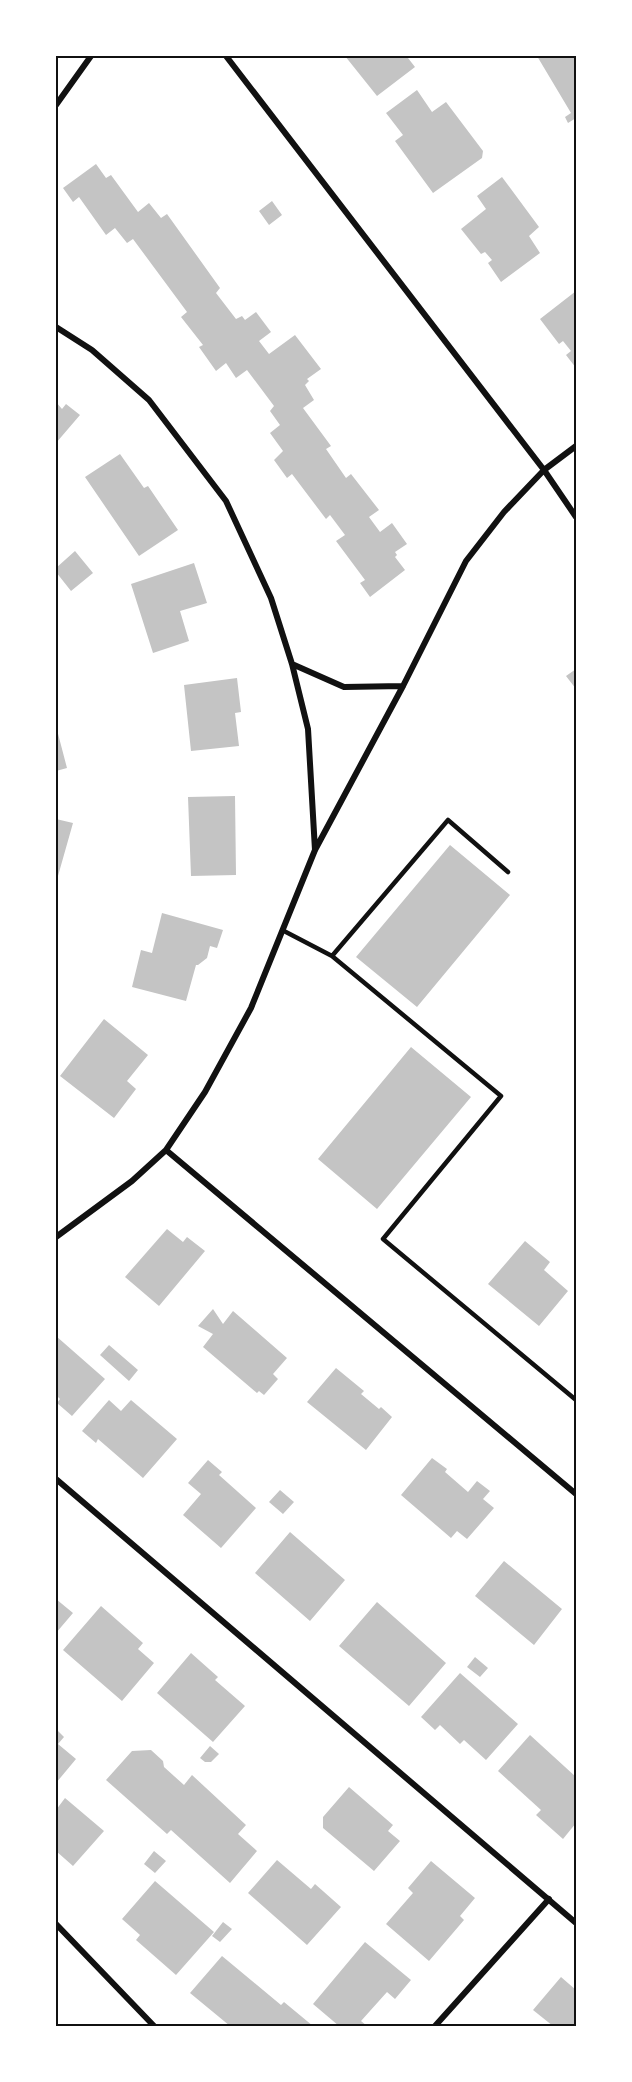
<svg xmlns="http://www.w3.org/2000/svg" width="632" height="2082" viewBox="0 0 632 2082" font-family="'PT Sans',sans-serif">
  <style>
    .building { fill: #c4c4c4 }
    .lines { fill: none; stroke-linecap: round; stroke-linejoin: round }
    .service { stroke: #111; stroke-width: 4.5 }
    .minor { stroke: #111; stroke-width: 6 }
    .neatline { fill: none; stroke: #111; stroke-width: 2 }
  </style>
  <rect width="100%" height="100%" fill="#fff"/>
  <!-- building -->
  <path class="building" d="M345,56H411L408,58L415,67L377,96Z
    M537,56H576V118L568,123L565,117L571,113Z
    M417,90L432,112L446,102L483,151L482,158L433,193L395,141L403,135L386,113Z
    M96,164L106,178L111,175L138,212L149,203L161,218L167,214L220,288L216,293L236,319L242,316L245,320L256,312L271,332L259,341L269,354L295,335L321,369L307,379L309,381L305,385L314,400L303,408L331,446L326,449L346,478L351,474L379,510L369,517L380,532L392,523L407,544L395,552L397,555L395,557L405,570L370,597L360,583L365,580L336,541L345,535L330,515L326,519L292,474L287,478L274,460L283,451L270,433L280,425L270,411L274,406L247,370L236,378L226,363L216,371L199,347L203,345L181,317L187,312L133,239L127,243L115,228L106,235L79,197L73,202L63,188Z
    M502,177L539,227L529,236L540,253L501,282L488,263L492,260L485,252L481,254L461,229L486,209L477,196Z
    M272,201L282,215L269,225L259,211Z
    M576,291V368L566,355L571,351L563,341L559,344L540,319Z
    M56,402L62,409L66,404L80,415L56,443Z
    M120,454L144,488L148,486L178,530L139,556L85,477Z
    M75,551L93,573L71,591L56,572V568Z
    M194,563L207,603L180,611L189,641L153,653L131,584Z
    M576,669V689L566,676Z
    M237,678L241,712L235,713L239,746L191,751L184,685Z
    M56,726L67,768L56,771Z
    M235,796L236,875L191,876L188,797Z
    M56,819L73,823L56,883Z
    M450,845L510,895L417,1007L356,957Z
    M162,913L223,930L217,948L210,946L207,958L198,965H196L186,1001L132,987L141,950L152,953Z
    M104,1019L148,1055L127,1081L136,1089L114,1118L60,1076Z
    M411,1047L471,1097L377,1209L318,1159Z
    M167,1229L183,1242L187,1237L205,1251L159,1306L125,1277Z
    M525,1241L550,1262L544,1270L568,1291L539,1326L488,1284Z
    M213,1309L223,1324L233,1311L287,1358L273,1374L278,1379L264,1395L259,1391L257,1393L203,1347L213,1334L198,1326Z
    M56,1336L105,1379L72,1416L57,1403L60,1399L56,1395Z
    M109,1345L138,1370L129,1381L100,1355Z
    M336,1368L364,1391L361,1394L379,1409L381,1407L392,1417L366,1450L307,1402Z
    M109,1400L121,1411L131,1400L177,1439L143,1478L98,1439L96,1443L82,1431Z
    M432,1458L447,1469L445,1472L468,1492L477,1481L490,1491L483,1499L494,1508L467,1539L457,1531L451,1538L401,1495Z
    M208,1460L222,1472L219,1475L256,1508L221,1548L183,1515L201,1494L188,1483Z
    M280,1490L294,1502L283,1514L269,1502Z
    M290,1532L345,1580L310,1621L255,1573Z
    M504,1561L562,1609L534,1645L475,1596Z
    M56,1599L73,1613L56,1633Z
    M377,1602L446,1663L409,1706L339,1646Z
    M101,1606L143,1643L138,1649L154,1663L122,1701L63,1650Z
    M191,1653L218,1677L215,1680L245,1706L213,1742L157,1693Z
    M475,1657L488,1668L480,1677L467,1667Z
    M460,1673L518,1724L486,1760L464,1740L460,1744L440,1725L435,1730L421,1717Z
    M56,1729L64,1737L58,1744L76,1759L56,1783Z
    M530,1735L576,1777V1823L563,1839L536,1815L541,1810L498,1771Z
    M210,1746L219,1754L211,1762H205L200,1758Z
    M151,1750L163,1761L164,1767L184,1785L192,1775L246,1825L238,1834L257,1851L230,1883L171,1830L167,1834L106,1780L132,1751Z
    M349,1787L393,1825L388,1831L400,1841L374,1871L323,1828V1817Z
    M65,1798L104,1831L73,1866L56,1851V1810Z
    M154,1851L166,1861L155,1873L144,1864Z
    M277,1860L311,1889L315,1884L341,1907L307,1945L248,1893Z
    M431,1861L475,1898L460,1916L464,1920L429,1961L386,1924L413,1893L408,1888Z
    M155,1881L214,1932L176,1975L136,1940L140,1935L122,1919Z
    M223,1922L232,1929L220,1942L212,1936Z
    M365,1942L411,1980L395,1999L387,1992L361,2021L367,2026H339L313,2004Z
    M222,1956L281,2005L284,2002L313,2026H230L190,1993Z
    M561,1977L576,1990V2026H553L533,2010Z"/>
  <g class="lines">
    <!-- service -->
    <path class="service" d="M284,931L332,956L501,1096L383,1239L576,1400
      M332,956L448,820L508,872"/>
    <!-- minor -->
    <path class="minor" d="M226,56L544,470L576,517
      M56,105L91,56
      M56,327L92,350L149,400L226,501L271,598L292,664L308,729L315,850
      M292,664L344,687L403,686
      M166,1150L576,1494
      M56,1237L132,1181L166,1150L205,1092L251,1008L315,850L403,686L466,561L504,512L544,470L576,446
      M56,1479L576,1923
      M56,1924L154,2026
      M435,2026L549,1899"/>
  </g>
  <!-- border -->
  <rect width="632" height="2082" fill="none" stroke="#ffffff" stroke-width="114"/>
  <rect x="57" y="57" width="518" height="1968" class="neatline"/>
</svg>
